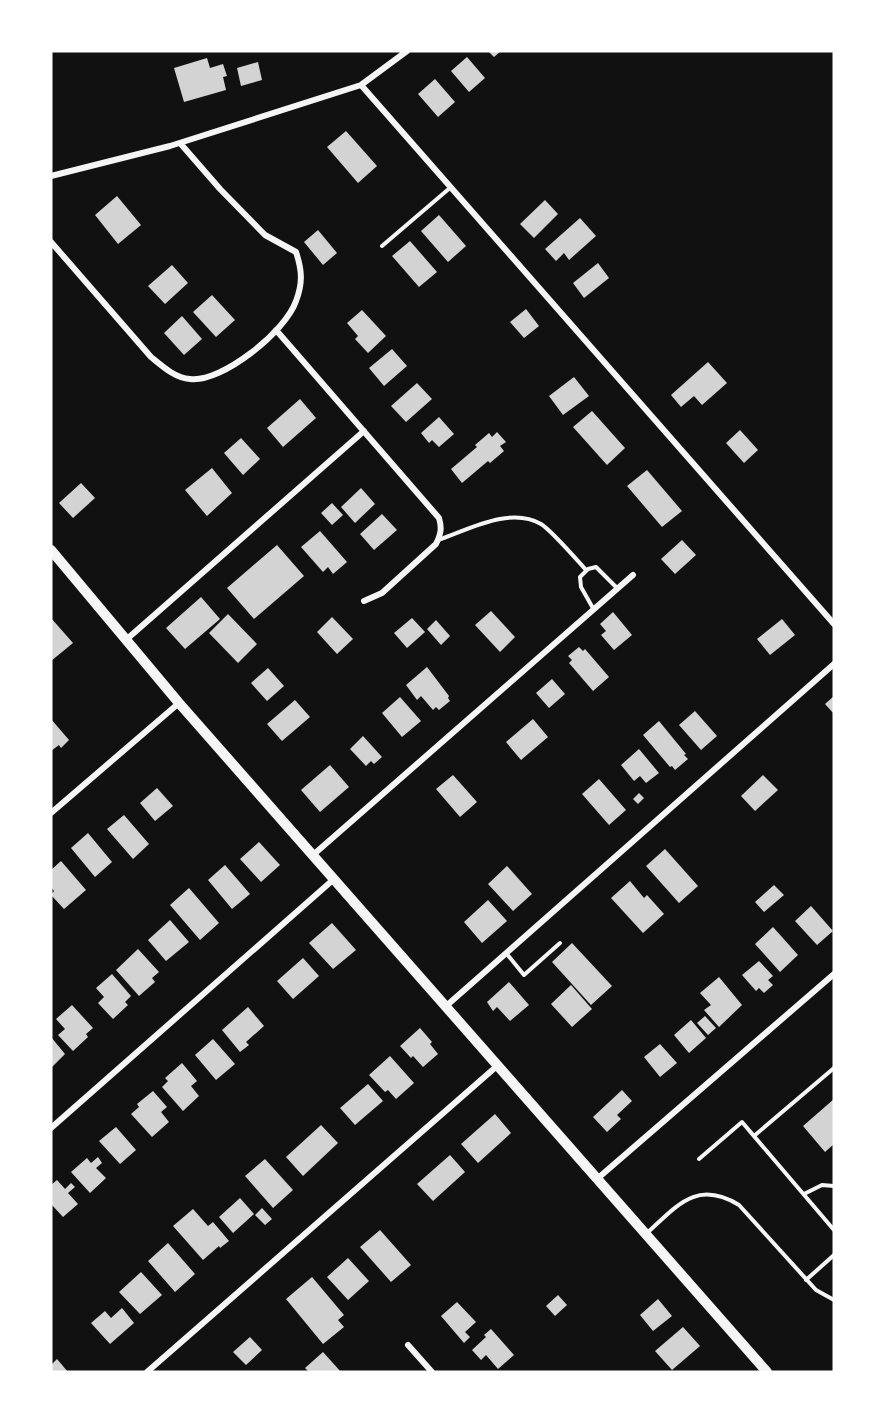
<svg xmlns="http://www.w3.org/2000/svg" width="885" height="1423" viewBox="0 0 885 1423" font-family="'Fira Sans',sans-serif">
  <style>
    .building { fill: #d3d3d3 }
    .lines { fill: none; stroke-linecap: round; stroke-linejoin: round }
    .service { stroke: #f5f5f5; stroke-width: 4 }
    .minor { stroke: #f5f5f5; stroke-width: 6 }
    .tertiary { stroke: #f5f5f5; stroke-width: 10 }
  </style>
  <rect width="100%" height="100%" fill="#111"/>
  <!-- building -->
  <path class="building" d="M488,51H501L494,57Z
    M467,57L485,78L469,92L451,71Z
    M207,58L210,68L223,64L227,76L223,77L226,90L184,102L174,68Z
    M258,62L262,80L241,86L237,68Z
    M435,79L455,102L438,117L418,94Z
    M346,131L377,166L358,183L327,147Z
    M117,196L141,225L118,244L95,215Z
    M545,200L558,214L534,238L520,224Z
    M439,215L466,246L448,262L421,231Z
    M580,218L596,236L569,260L564,253L556,261L545,249Z
    M318,230L337,253L323,265L304,242Z
    M410,241L437,272L419,287L392,256Z
    M598,263L609,278L584,298L573,283Z
    M172,265L188,283L165,304L148,286Z
    M212,295L235,320L216,337L193,312Z
    M526,309L539,326L524,338L510,322Z
    M362,310L386,336L368,353L355,339L358,336L347,323Z
    M182,316L202,339L184,355L164,333Z
    M392,349L407,366L384,386L369,368Z
    M708,362L727,383L702,405L694,396L681,407L671,395Z
    M574,377L589,396L563,415L549,396Z
    M417,383L432,399L406,422L391,406Z
    M300,399L316,418L283,447L267,428Z
    M592,411L625,448L607,465L573,427Z
    M439,417L454,434L439,447L432,440L429,443L421,433Z
    M740,430L758,450L744,463L726,443Z
    M497,432L506,442L500,446L504,451L490,463L488,461L462,483L451,469L477,447L475,445L489,433L492,437Z
    M241,438L260,459L243,475L224,453Z
    M212,468L232,493L207,516L185,490Z
    M647,470L682,511L662,527L627,486Z
    M81,483L95,498L73,518L59,503Z
    M361,488L375,504L355,523L341,507Z
    M332,503L343,515L332,525L321,513Z
    M382,514L397,530L374,550L360,534Z
    M320,531L347,562L333,574L328,567L323,572L301,547Z
    M682,540L696,555L675,574L661,559Z
    M277,545L304,576L254,619L227,588Z
    M201,597L220,619L185,649L166,628Z
    M491,611L515,637L500,652L475,625Z
    M613,612L632,635L614,650L601,635L606,631L600,624Z
    M228,614L257,644L238,663L209,633Z
    M332,617L353,639L337,654L317,632Z
    M51,618L73,643L51,661Z
    M412,618L425,632L407,648L394,633Z
    M782,619L795,635L770,655L757,639Z
    M436,620L450,636L441,645L427,629Z
    M579,647L583,651L585,649L609,677L593,691L569,663L572,660L568,656Z
    M427,667L449,696L448,698L450,701L439,710L436,707L433,710L421,696L417,700L406,685Z
    M268,668L284,686L267,701L251,683Z
    M552,679L565,694L549,708L536,693Z
    M834,696V714L825,704Z
    M400,697L421,721L402,737L382,713Z
    M295,700L310,717L282,741L267,724Z
    M695,711L717,736L701,750L679,725Z
    M51,719L69,740L61,748L59,745L51,751Z
    M533,719L548,737L521,760L506,742Z
    M659,721L686,754L684,755L688,759L675,770L672,766L670,767L643,735Z
    M363,736L382,757L374,764L371,761L366,766L350,749Z
    M639,749L659,773L646,783L640,776L634,781L621,765Z
    M330,765L349,787L320,812L301,790Z
    M453,775L477,802L460,817L436,789Z
    M763,775L778,790L755,811L741,796Z
    M599,779L626,810L609,825L582,794Z
    M157,788L173,806L155,821L140,803Z
    M639,793L644,798L638,804L633,799Z
    M124,815L149,844L133,859L107,829Z
    M88,833L112,862L95,877L71,848Z
    M259,842L280,865L261,882L240,859Z
    M665,849L698,886L679,903L646,866Z
    M61,861L86,890L64,909L51,895L54,891L51,887V870Z
    M225,865L250,894L232,909L208,880Z
    M507,866L532,894L513,911L488,884Z
    M630,881L644,898L647,895L664,914L643,933L611,898Z
    M774,885L784,895L764,912L755,902Z
    M189,888L219,923L200,940L170,905Z
    M488,900L507,921L482,943L464,922Z
    M811,906L833,931L817,945L795,921Z
    M170,920L189,942L166,961L148,940Z
    M332,923L356,950L333,969L309,943Z
    M773,927L798,955L780,972L755,944Z
    M572,943L612,986L591,1005L552,962Z
    M138,949L159,972L152,978L155,982L139,996L116,970Z
    M303,958L319,976L293,999L277,981Z
    M759,961L773,976L768,980L773,985L764,993L759,988L756,991L742,975Z
    M112,974L131,996L125,1002L128,1005L113,1019L98,1003L104,997L96,988Z
    M719,977L742,1005L719,1027L704,1010L711,1005L700,993Z
    M509,982L529,1005L510,1021L497,1007L493,1011L487,1002Z
    M571,985L592,1009L572,1027L551,1004Z
    M72,1005L93,1028L86,1034L88,1037L73,1051L58,1035L65,1029L56,1019Z
    M248,1007L264,1026L246,1042L249,1045L240,1052L222,1030Z
    M705,1016L716,1028L708,1035L697,1023Z
    M691,1020L706,1038L689,1053L674,1035Z
    M420,1028L432,1042L430,1044L438,1054L423,1067L413,1056L411,1058L400,1046Z
    M51,1037L65,1054L51,1068Z
    M213,1039L235,1064L216,1080L195,1055Z
    M660,1044L677,1063L660,1077L644,1057Z
    M390,1056L414,1083L396,1099L388,1090L385,1092L369,1075Z
    M182,1063L197,1081L191,1086L199,1096L183,1111L162,1087L168,1081L165,1078Z
    M368,1084L383,1101L355,1125L340,1108Z
    M622,1090L632,1101L617,1115L621,1119L607,1132L593,1117Z
    M153,1091L167,1107L161,1112L169,1122L152,1137L131,1114L139,1107L137,1104Z
    M834,1099V1144L825,1152L803,1126Z
    M495,1114L511,1133L478,1163L461,1144Z
    M321,1125L338,1143L303,1176L286,1157Z
    M116,1127L136,1150L120,1164L99,1141Z
    M450,1155L465,1172L433,1201L417,1184Z
    M98,1157L102,1163L96,1168L106,1178L90,1193L71,1172L87,1158L91,1163Z
    M265,1159L293,1190L273,1208L245,1176Z
    M57,1180L65,1189L71,1183L75,1187L68,1193L78,1204L63,1217L51,1204V1185Z
    M240,1198L254,1214L233,1233L219,1217Z
    M262,1208L272,1219L265,1225L255,1215Z
    M193,1209L208,1226L213,1222L229,1241L220,1248L219,1246L203,1260L173,1226Z
    M380,1230L411,1265L391,1282L360,1247Z
    M168,1243L195,1274L175,1292L148,1261Z
    M348,1258L369,1281L348,1300L327,1277Z
    M141,1272L162,1295L140,1314L119,1292Z
    M312,1277L344,1315L338,1320L344,1327L323,1344L286,1299Z
    M558,1295L567,1305L555,1316L546,1306Z
    M658,1299L672,1316L653,1331L640,1315Z
    M457,1302L476,1322L465,1332L470,1337L464,1343L441,1316Z
    M122,1308L134,1323L110,1344L91,1323L105,1311L111,1318Z
    M683,1327L700,1346L672,1370L655,1351Z
    M491,1329L514,1355L498,1369L486,1355L481,1360L472,1350L486,1337L484,1335Z
    M250,1337L262,1350L246,1365L233,1352Z
    M323,1352L341,1372H309L305,1368Z
    M57,1359L68,1372H51V1365Z"/>
  <g class="lines">
    <!-- service -->
    <path class="service" d="M382,246L451,187
      M438,540C468,530 510,506 541,524C552,531 576,559 586,570
      M594,610L581,587L580,577L588,569L596,567L617,588
      M506,953L524,975L560,943
      M754,1136L834,1068
      M699,1159L742,1122L834,1230
      M804,1194L822,1185L834,1186
      M646,1234C677,1206 696,1179 739,1205L816,1290L834,1300
      M806,1280L834,1255"/>
    <!-- minor -->
    <path class="minor" d="M361,85L834,624
      M51,176L170,146L361,85L407,51
      M51,242L151,357C162,366 175,378 190,379C222,383 286,331 296,301C303,283 302,270 296,252L265,235L220,189L180,143
      M276,330L439,518C442,528 441,534 436,544L382,593L364,601
      M127,639L364,431
      M51,813L179,703
      M313,855L633,575
      M445,1007L834,664
      M51,1128L334,879
      M597,1179L834,974
      M408,1345L432,1372
      M147,1372L497,1066"/>
    <!-- tertiary -->
    <path class="tertiary" d="M51,550L179,703L767,1372"/>
  </g>
  <!-- border -->
  <rect width="885" height="1423" fill="none" stroke="#ffffff" stroke-width="105"/>
</svg>
